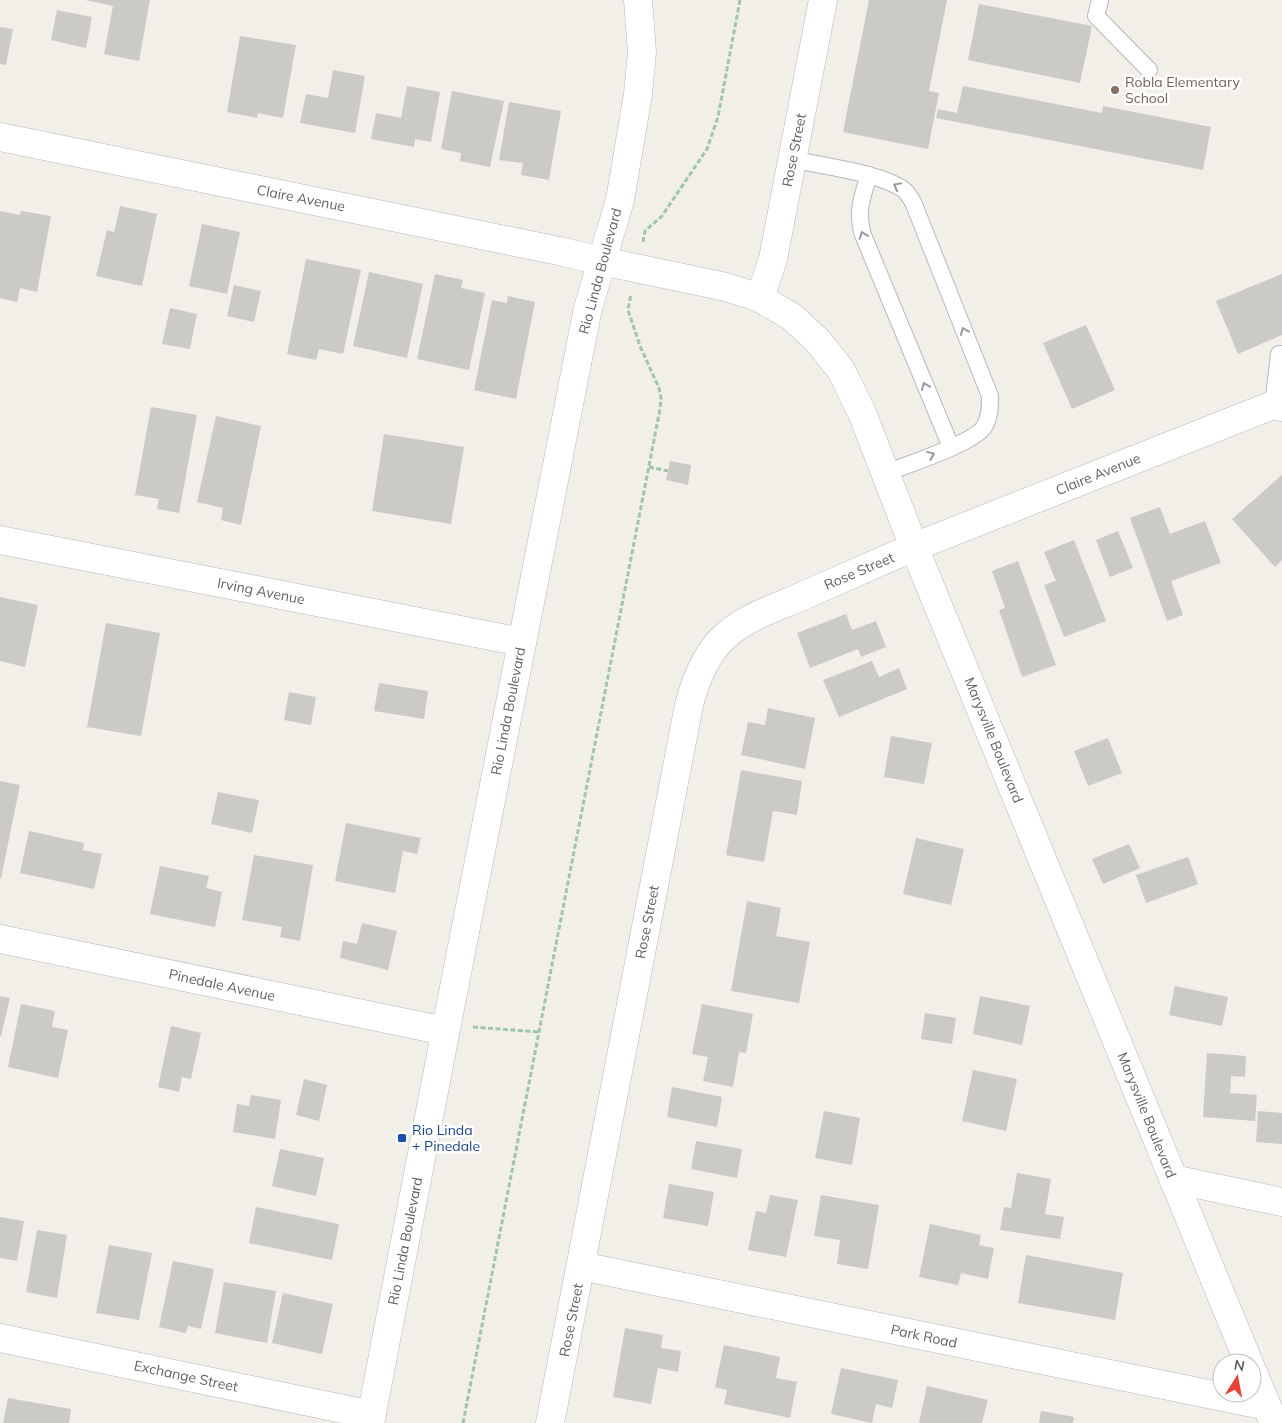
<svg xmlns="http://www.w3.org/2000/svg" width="1282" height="1423" viewBox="0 0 1282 1423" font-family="Mulish,sans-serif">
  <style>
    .building { fill: #cccac5 }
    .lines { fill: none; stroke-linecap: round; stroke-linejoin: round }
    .service-casing { stroke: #b5b8bc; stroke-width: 18 }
    .minor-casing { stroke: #b5b8bc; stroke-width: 29 }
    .secondary-casing { stroke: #b6babf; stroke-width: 29 }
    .path { stroke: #9cc7a9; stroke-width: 3; stroke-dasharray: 5 2.5; stroke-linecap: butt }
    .service { stroke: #fff; stroke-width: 16 }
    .minor { stroke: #fff; stroke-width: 28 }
    .secondary { stroke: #fff; stroke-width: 28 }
    .oneway { stroke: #979a9d }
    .education-dot { fill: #8d6e63; stroke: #fff; stroke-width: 2 }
    .transit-dot { fill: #1a4fb4; stroke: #fff; stroke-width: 2 }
    .labels { text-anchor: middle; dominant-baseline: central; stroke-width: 5; stroke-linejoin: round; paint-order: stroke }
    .education-label { font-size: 14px; fill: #785e54; stroke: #fff; text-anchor: start }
    .street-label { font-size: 14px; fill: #5f6368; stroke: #fff }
    .transit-label { font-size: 14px; fill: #164399; stroke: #fff; text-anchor: start }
  </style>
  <rect width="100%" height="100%" fill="#f1efe8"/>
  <!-- building -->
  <path class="building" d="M85,0H150L139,61L104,54L113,6Z
    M869,0H947L929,91L939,93L928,149L843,132Z
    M979,4L1092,26L1080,83L968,60Z
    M57,10L92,17L86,48L51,40Z
    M0,27L13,29L6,65L0,64Z
    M240,36L296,45L283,118L258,113L257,118L227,112Z
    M333,70L365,76L355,133L300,123L306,94L328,98Z
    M407,86L440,92L431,142L415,139L414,147L371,139L376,113L401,118Z
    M963,86L1102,113L1103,106L1211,127L1203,170L936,118L938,109L957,113Z
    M452,91L504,101L490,167L460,161L461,153L441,149Z
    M509,102L561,111L549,180L521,175L523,163L499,160Z
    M120,206L157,214L142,286L96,276L107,230L114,232Z
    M0,211L20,215L21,211L51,216L37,292L20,288L17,302L0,298Z
    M202,224L240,232L227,294L189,286Z
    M306,259L361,270L343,354L319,349L316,360L287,354Z
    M369,272L423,284L407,358L353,346Z
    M435,274L463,280L461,288L485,293L469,370L417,359Z
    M1282,274V335L1238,354L1216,301Z
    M234,285L261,291L254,322L227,316Z
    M508,296L535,302L516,399L474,390L492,300L507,303Z
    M170,308L197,314L190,349L162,344Z
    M1086,325L1115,390L1072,409L1043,343Z
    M151,407L197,415L179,513L157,509L159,499L135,495Z
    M216,416L261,426L241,525L221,520L223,508L197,502Z
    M384,434L464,447L451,524L372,511Z
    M670,461L691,465L688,485L666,480Z
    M1282,475V560L1275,567L1232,519Z
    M1160,507L1170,534L1205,521L1221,563L1171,581L1183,615L1167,621L1130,518Z
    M1118,531L1133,568L1110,577L1096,540Z
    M1074,540L1106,621L1064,637L1044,585L1056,581L1044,552Z
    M1018,561L1056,665L1022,677L999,610L1005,608L992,571Z
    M0,597L38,605L25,667L0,661Z
    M846,614L852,630L876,621L886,647L861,657L858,649L810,668L797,633Z
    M106,623L160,633L141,736L87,727Z
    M872,661L879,677L899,668L907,689L839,717L823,680Z
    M379,683L428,691L424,719L374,711Z
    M289,692L316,697L311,725L284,720Z
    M768,708L815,718L805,769L741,755L748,722L765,725Z
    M891,736L932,743L924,784L884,777Z
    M1108,738L1122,773L1088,786L1074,751Z
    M741,770L802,781L797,815L773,811L764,862L726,855Z
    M0,781L20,785L1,878H0Z
    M218,792L259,800L252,833L211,824Z
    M346,823L421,838L417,854L403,851L395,893L335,881Z
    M29,831L84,843L83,850L102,854L94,889L20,873Z
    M916,838L964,849L951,905L903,894Z
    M1129,844L1140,868L1103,884L1092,859Z
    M254,855L313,865L300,941L280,937L282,927L242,920Z
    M1188,857L1198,884L1146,903L1136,875Z
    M160,866L209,876L206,888L222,892L215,927L150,914Z
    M747,901L781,908L776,936L810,942L799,1003L731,991Z
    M362,923L397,931L388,970L340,958L343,941L357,944Z
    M1175,986L1228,997L1222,1026L1169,1015Z
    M0,996L10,998L1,1036H0Z
    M980,996L1030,1006L1022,1045L973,1034Z
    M21,1004L55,1011L52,1027L68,1030L58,1078L8,1067Z
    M702,1004L753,1014L746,1053L739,1052L733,1087L703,1081L708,1057L692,1054Z
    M925,1013L956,1018L952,1044L921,1039Z
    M171,1026L201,1033L191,1079L182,1077L179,1092L158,1087Z
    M1207,1053L1246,1056L1245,1077L1231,1076L1230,1093L1257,1095L1255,1121L1203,1117Z
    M973,1070L1017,1079L1006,1131L962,1121Z
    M304,1079L327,1085L319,1121L296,1115Z
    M672,1087L722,1097L717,1127L667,1117Z
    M251,1095L281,1100L275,1139L233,1132L237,1104L249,1106Z
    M824,1111L860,1118L852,1165L815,1158Z
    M1258,1111L1282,1113V1144L1256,1142Z
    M696,1141L742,1149L737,1178L691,1169Z
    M280,1149L324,1158L316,1196L272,1186Z
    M1017,1173L1051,1179L1045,1214L1064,1217L1060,1239L1000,1230L1004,1207L1011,1208Z
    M669,1184L714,1192L708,1226L663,1218Z
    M770,1195L798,1200L786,1257L748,1250L756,1211L766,1213Z
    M821,1195L879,1205L868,1269L837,1264L840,1240L814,1236Z
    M256,1207L339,1224L332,1260L249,1243Z
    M0,1217L24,1221L17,1261L0,1258Z
    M930,1224L981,1235L979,1245L994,1248L988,1279L961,1273L958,1285L919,1277Z
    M37,1230L67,1235L57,1298L26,1292Z
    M109,1245L152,1253L139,1320L96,1313Z
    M1026,1255L1123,1273L1115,1320L1018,1303Z
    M173,1261L214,1269L201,1329L188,1326L186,1333L159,1327Z
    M224,1282L276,1291L267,1343L215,1333Z
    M283,1293L333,1304L322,1354L272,1343Z
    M625,1328L663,1335L661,1348L681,1351L678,1372L658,1368L651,1404L613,1397Z
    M724,1345L780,1357L776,1378L797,1382L790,1418L724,1404L727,1390L715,1387Z
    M841,1368L898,1380L892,1408L876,1404L872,1423L831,1414Z
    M927,1386L988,1400L982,1423H919Z
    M8,1398L71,1409L69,1423H3Z
    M1041,1411L1074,1417L1073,1423H1039Z"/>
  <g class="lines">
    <!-- service casing -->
    <g class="service-casing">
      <path id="service" d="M1100,0L1096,16L1149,70
        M792,159C821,166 882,173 904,190C908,193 910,198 913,202L990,396C990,406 990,418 984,427C974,443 906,465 886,473
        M869,175C862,198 856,211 863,235L951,447
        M1273,405L1279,354H1282"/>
    </g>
    <!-- minor casing -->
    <g class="minor-casing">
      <path id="minor" d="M0,137L559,251L602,261
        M760,298L773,259L823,0
        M0,540L522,642
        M0,939L445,1031
        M1173,1179L1282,1202
        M581,1266L1267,1406
        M0,1338L372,1415
        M550,1423L689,705C695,682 704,658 721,640C741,619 772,609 798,598C837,581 876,564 914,547L1273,405L1282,407"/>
    </g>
    <!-- secondary casing -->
    <g class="secondary-casing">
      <path id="secondary" d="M602,261L726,287L760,298L792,317L817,340L841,370L862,413L914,547L1249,1363
        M1252,1370L1274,1423
        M370,1423L451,1003L588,308L620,200L638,94L642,52L638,0"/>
    </g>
    <!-- path -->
    <path class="path" d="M643,242L645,231L662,216L707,149L718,117L740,0
      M649,467L668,471
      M473,1027L539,1032
      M463,1423L660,409L661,398L659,388L640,346L628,310L631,294"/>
    <!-- service -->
    <use href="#service" class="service"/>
    <!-- minor -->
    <use href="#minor" class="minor"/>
    <!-- secondary -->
    <use href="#secondary" class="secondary"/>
  </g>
  <!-- one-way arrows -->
  <defs><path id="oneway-chevron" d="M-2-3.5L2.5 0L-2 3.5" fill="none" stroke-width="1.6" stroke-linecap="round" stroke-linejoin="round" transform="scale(1.25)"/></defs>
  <g class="oneway">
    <use href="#oneway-chevron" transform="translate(897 186) rotate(-151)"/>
    <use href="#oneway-chevron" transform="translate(863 235) rotate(-109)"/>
    <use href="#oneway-chevron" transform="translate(964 331) rotate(-112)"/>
    <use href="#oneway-chevron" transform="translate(925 386) rotate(-113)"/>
    <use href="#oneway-chevron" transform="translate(931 455) rotate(-22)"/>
  </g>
  <!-- markers -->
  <circle class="education-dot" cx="1115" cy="90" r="5"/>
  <rect class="transit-dot" x="397" y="1133" width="10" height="10" rx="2.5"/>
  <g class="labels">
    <!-- education labels -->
    <g class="education-label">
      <text x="1125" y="82">Robla Elementary<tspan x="1125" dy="16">School</tspan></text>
    </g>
    <!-- street labels -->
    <g class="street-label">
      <text transform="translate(794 150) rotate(-79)">Rose Street</text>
      <text transform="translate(301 198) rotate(11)">Claire Avenue</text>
      <text transform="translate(600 271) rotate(-75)">Rio Linda Boulevard</text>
      <text transform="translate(1098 474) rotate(-22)">Claire Avenue</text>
      <text transform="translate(859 571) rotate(-23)">Rose Street</text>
      <text transform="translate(261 591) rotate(11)">Irving Avenue</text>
      <text transform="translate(508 711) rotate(-79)">Rio Linda Boulevard</text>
      <text transform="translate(994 740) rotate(68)">Marysville Boulevard</text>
      <text transform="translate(647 922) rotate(-79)">Rose Street</text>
      <text transform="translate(222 985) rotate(12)">Pinedale Avenue</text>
      <text transform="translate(1147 1115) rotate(68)">Marysville Boulevard</text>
      <text transform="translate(405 1241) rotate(-79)">Rio Linda Boulevard</text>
      <text transform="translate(571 1320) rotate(-79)">Rose Street</text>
      <text transform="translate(924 1336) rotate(12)">Park Road</text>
      <text transform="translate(186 1376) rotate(12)">Exchange Street</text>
    </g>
    <!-- transit labels -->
    <g class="transit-label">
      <text x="412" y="1130">Rio Linda<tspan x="412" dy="16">+ Pinedale</tspan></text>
    </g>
  </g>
  <!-- north arrow -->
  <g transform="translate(1237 1378) rotate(11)"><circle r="24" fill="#ffffff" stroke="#bfc1c3"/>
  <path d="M0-4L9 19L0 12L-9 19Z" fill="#ea4335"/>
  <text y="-8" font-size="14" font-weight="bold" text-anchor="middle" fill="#5f6368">N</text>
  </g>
</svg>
